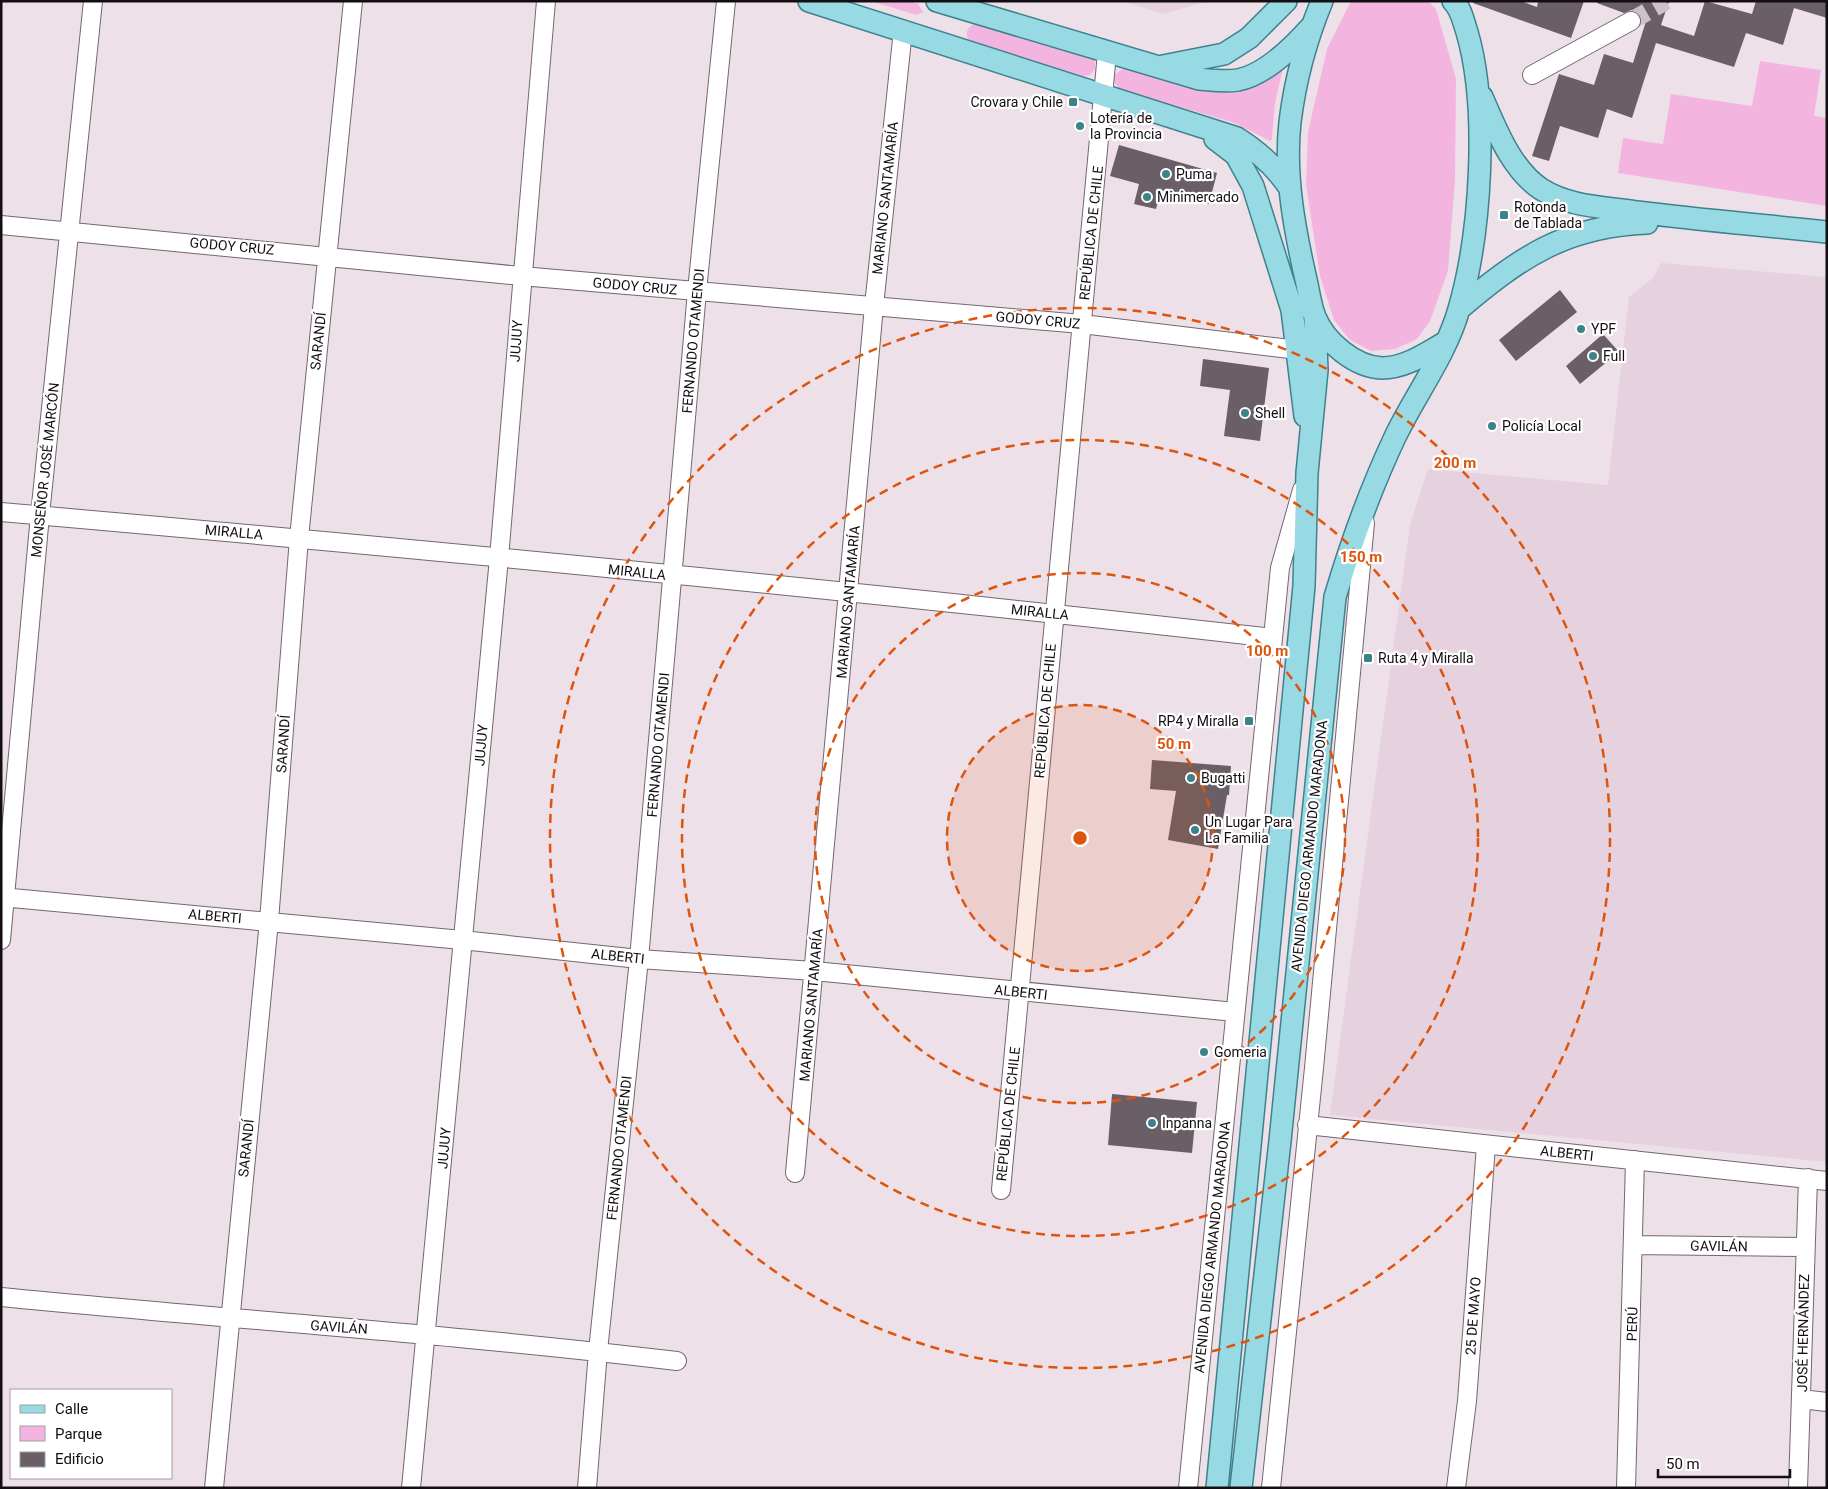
<svg xmlns="http://www.w3.org/2000/svg" width="1828" height="1489" viewBox="0 0 1828 1489" font-family="Roboto,sans-serif">
  <style>
    .built { fill: #e6d1df }
    .green { fill: #f3b5e0 }
    .building { fill: #6b5f67 }
    .lines { fill: none; stroke-linecap: round; stroke-linejoin: round }
    .minor-tunnel { stroke: #cdc0c9; stroke-width: 18; stroke-dasharray: 18 9; stroke-linecap: butt }
    .minor-casing { stroke: #73676f; stroke-width: 20 }
    .major-casing { stroke: #3d828d; stroke-width: 24 }
    .minor { stroke: #fff; stroke-width: 18 }
    .major { stroke: #98dae3; stroke-width: 21 }
    .ring { fill: none; stroke: #dd550c; stroke-width: 2.5; stroke-dasharray: 9 6 }
    .poi-dot { fill: #3b828b; stroke: #fff; stroke-width: 2 }
    .labels { text-anchor: middle; dominant-baseline: central; stroke-width: 4.5; stroke-linejoin: round; paint-order: stroke }
    .poi-label { font-size: 14px; fill: #130e11; stroke: #fff; text-anchor: start }
    .street-label { font-size: 14px; fill: #130e11; stroke: #fff }
    .centre { fill: #dd550c; stroke: #fff; stroke-width: 2.5 }
    .ring-label { font-size: 15px; text-anchor: middle; font-weight: bold; fill: #dd550c; stroke: #fff; stroke-width: 4.5; stroke-linejoin: round; paint-order: stroke }
  </style>
  <rect width="100%" height="100%" fill="#eee0e9"/>
  <!-- built -->
  <path class="built" d="M1123,1H1208L1163,14Z
    M1661,263L1827,277V1162L1330,1115L1410,524L1428,469L1608,485L1629,297L1653,278Z"/>
  <!-- green -->
  <path class="green" d="M871,1H910L918,4L923,12L916,15Z
    M1351,1H1428L1436,9L1456,79L1455,180L1448,271L1430,321L1417,339L1395,349L1371,351L1350,340L1334,320L1320,276L1306,185L1308,132L1327,49Z
    M977,22L1089,56L1095,61V69L1090,75L1083,76L971,43C963,34 967,27 977,22Z
    M1760,61L1821,70L1814,116L1827,118V206L1618,173L1623,138L1663,144L1671,94L1752,106Z
    M1124,68H1131L1163,79L1283,68L1275,103L1272,139L1270,141L1235,123L1119,89L1113,80L1114,75Z"/>
  <!-- building -->
  <path class="building" d="M1474,1H1521L1537,7L1538,1H1584L1571,38L1473,3Z
    M1597,1H1669L1661,25L1694,36L1705,1L1752,14L1756,1H1827V18L1794,8L1783,45L1746,33L1734,67L1656,43L1632,118L1607,109L1598,138L1560,126L1549,161L1532,156L1559,74L1594,85L1604,54L1633,63L1646,21L1641,19L1636,12L1631,10L1624,13L1597,3Z
    M1119,145L1217,173L1209,204L1161,190L1156,209L1134,204L1139,184L1110,176Z
    M1560,290L1577,312L1516,361L1499,340Z
    M1603,334L1619,352L1580,384L1566,366Z
    M1203,359L1269,368L1260,441L1224,436L1230,390L1200,386Z
    M1152,760L1231,766L1229,795H1227L1218,849L1168,840L1176,791L1150,789Z
    M1112,1094L1197,1102L1192,1153L1108,1145Z"/>
  <g class="lines">
    <!-- minor-tunnel -->
    <path class="minor-tunnel" d="M1631,21L1666,1"/>
    <!-- minor casing -->
    <g class="minor-casing">
      <path id="minor" d="M1532,75L1631,21
        M1,225L521,276L1082,324L1298,350
        M1,512C425,549 849,590 1273,638
        M1,897L462,940L639,959L814,971L1235,1012
        M1,940L40,515L93,1
        M1307,1125L1827,1181
        M795,1173L874,306L903,30
        M1001,1190L1107,53
        M1634,1245L1805,1247
        M1,1297C226,1319 452,1334 677,1361
        M1801,1399L1827,1402
        M214,1488L269,921L299,538L353,1
        M411,1488L499,558L546,1
        M587,1488L598,1351L639,959L697,291L726,1
        M1188,1488L1280,568L1302,490
        M1271,1488L1314,1068L1365,523
        M1456,1488L1467,1401L1486,1145
        M1626,1488L1635,1160
        M1798,1488L1808,1178"/>
    </g>
    <!-- major casing -->
    <g class="major-casing">
      <path id="major" d="M809,1L1237,138C1259,152 1275,166 1289,187
        M937,1L1199,79C1211,80 1225,82 1238,80C1265,75 1292,48 1310,28
        M1322,1C1306,40 1295,81 1290,122C1284,176 1295,232 1307,284C1309,294 1311,307 1315,317C1325,342 1355,367 1382,368C1405,368 1425,354 1444,343
        M1163,66L1224,54L1249,38L1286,1
        M1482,97C1496,129 1511,169 1541,189C1569,207 1605,207 1637,212C1700,220 1763,225 1827,232
        M1215,139L1236,155L1253,186L1292,310L1305,416
        M1459,309C1519,258 1565,226 1647,223
        M1217,1488L1304,586L1307,473L1317,370L1315,318
        M1241,1488L1280,1141L1335,597C1351,543 1371,488 1395,437C1415,395 1446,355 1459,309C1481,233 1489,108 1467,32C1463,21 1462,10 1453,1"/>
    </g>
    <!-- minor -->
    <use href="#minor" class="minor"/>
    <!-- major -->
    <use href="#major" class="major"/>
  </g>
  <!-- distance rings -->
  <circle cx="1080" cy="838" r="133" fill="#dd550c" fill-opacity=".12"/>
  <g class="ring">
    <circle cx="1080" cy="838" r="133"/>
    <circle cx="1080" cy="838" r="265"/>
    <circle cx="1080" cy="838" r="398"/>
    <circle cx="1080" cy="838" r="530"/>
  </g>
  <!-- markers -->
  <g class="poi-dot">
    <rect x="1068" y="97" width="10" height="10" rx="2.5"/>
    <circle cx="1080" cy="126" r="5"/>
    <circle cx="1166" cy="174" r="5"/>
    <circle cx="1147" cy="197" r="5"/>
    <rect x="1499" y="210" width="10" height="10" rx="2.5"/>
    <circle cx="1581" cy="329" r="5"/>
    <circle cx="1593" cy="356" r="5"/>
    <circle cx="1245" cy="413" r="5"/>
    <circle cx="1492" cy="426" r="5"/>
    <rect x="1363" y="653" width="10" height="10" rx="2.5"/>
    <rect x="1244" y="716" width="10" height="10" rx="2.5"/>
    <circle cx="1191" cy="778" r="5"/>
    <circle cx="1195" cy="830" r="5"/>
    <circle cx="1204" cy="1052" r="5"/>
    <circle cx="1152" cy="1123" r="5"/>
  </g>
  <g class="labels">
    <!-- poi labels -->
    <g class="poi-label">
      <text x="1063" y="102" text-anchor="end">Crovara y Chile</text>
      <text x="1090" y="118">Lotería de<tspan x="1090" dy="16">la Provincia</tspan></text>
      <text x="1176" y="174">Puma</text>
      <text x="1157" y="197">Minimercado</text>
      <text x="1514" y="207">Rotonda<tspan x="1514" dy="16">de Tablada</tspan></text>
      <text x="1591" y="329">YPF</text>
      <text x="1603" y="356">Full</text>
      <text x="1255" y="413">Shell</text>
      <text x="1502" y="426">Policía Local</text>
      <text x="1378" y="658">Ruta 4 y Miralla</text>
      <text x="1239" y="721" text-anchor="end">RP4 y Miralla</text>
      <text x="1201" y="778">Bugatti</text>
      <text x="1205" y="822">Un Lugar Para<tspan x="1205" dy="16">La Familia</tspan></text>
      <text x="1214" y="1052">Gomeria</text>
      <text x="1162" y="1123">Inpanna</text>
    </g>
    <!-- street labels -->
    <g class="street-label">
      <text transform="translate(885 198) rotate(-84)">MARIANO SANTAMARÍA</text>
      <text transform="translate(1091 233) rotate(-84)">REPÚBLICA DE CHILE</text>
      <text transform="translate(232 246) rotate(5)">GODOY CRUZ</text>
      <text transform="translate(635 286) rotate(5)">GODOY CRUZ</text>
      <text transform="translate(1038 320) rotate(5)">GODOY CRUZ</text>
      <text transform="translate(318 341) rotate(-84)">SARANDÍ</text>
      <text transform="translate(516 341) rotate(-86)">JUJUY</text>
      <text transform="translate(693 341) rotate(-85)">FERNANDO OTAMENDI</text>
      <text transform="translate(45 470) rotate(-84)">MONSEÑOR JOSÉ MARCÓN</text>
      <text transform="translate(234 532) rotate(5)">MIRALLA</text>
      <text transform="translate(637 572) rotate(6)">MIRALLA</text>
      <text transform="translate(848 602) rotate(-85)">MARIANO SANTAMARÍA</text>
      <text transform="translate(1040 612) rotate(6)">MIRALLA</text>
      <text transform="translate(1045 711) rotate(-85)">REPÚBLICA DE CHILE</text>
      <text transform="translate(283 744) rotate(-86)">SARANDÍ</text>
      <text transform="translate(481 745) rotate(-85)">JUJUY</text>
      <text transform="translate(658 745) rotate(-85)">FERNANDO OTAMENDI</text>
      <text transform="translate(1309 846) rotate(-84)">AVENIDA DIEGO ARMANDO MARADONA</text>
      <text transform="translate(215 916) rotate(5)">ALBERTI</text>
      <text transform="translate(618 956) rotate(6)">ALBERTI</text>
      <text transform="translate(1021 992) rotate(6)">ALBERTI</text>
      <text transform="translate(811 1005) rotate(-85)">MARIANO SANTAMARÍA</text>
      <text transform="translate(1008 1114) rotate(-84)">REPÚBLICA DE CHILE</text>
      <text transform="translate(246 1148) rotate(-84)">SARANDÍ</text>
      <text transform="translate(444 1148) rotate(-85)">JUJUY</text>
      <text transform="translate(619 1148) rotate(-84)">FERNANDO OTAMENDI</text>
      <text transform="translate(1567 1153) rotate(6)">ALBERTI</text>
      <text transform="translate(1719 1246) rotate(1)">GAVILÁN</text>
      <text transform="translate(1212 1247) rotate(-84)">AVENIDA DIEGO ARMANDO MARADONA</text>
      <text transform="translate(1473 1316) rotate(-86)">25 DE MAYO</text>
      <text transform="translate(1632 1324) rotate(-88)">PERÚ</text>
      <text transform="translate(339 1327) rotate(4)">GAVILÁN</text>
      <text transform="translate(1803 1333) rotate(-89)">JOSÉ HERNÁNDEZ</text>
    </g>
  </g>
  <circle cx="1080" cy="838" r="8" class="centre"/>
  <g class="ring-label">
    <text x="1455" y="468">200 m</text>
    <text x="1361" y="562">150 m</text>
    <text x="1267" y="656">100 m</text>
    <text x="1174" y="749">50 m</text>
  </g>
  <!-- border -->
  <rect width="1828" height="1489" fill="none" stroke="#130e11" stroke-width="5"/>
  <!-- legend -->
  <rect x="10" y="1389" width="162" height="90" fill="#ffffff" stroke="#a19fa0"/>
  <rect x="20" y="1405" width="25" height="8" fill="#98dae3" stroke="#a19fa0"/>
  <text x="55" y="1414" font-size="15" fill="#130e11">Calle</text>
  <rect x="20" y="1426" width="25" height="15" fill="#f3b5e0" stroke="#a19fa0"/>
  <text x="55" y="1439" font-size="15" fill="#130e11">Parque</text>
  <rect x="20" y="1452" width="25" height="15" fill="#6b5f67" stroke="#a19fa0"/>
  <text x="55" y="1464" font-size="15" fill="#130e11">Edificio</text>
  <!-- scale -->
  <path d="M1658 1469v8h132v-8" fill="none" stroke="#130e11" stroke-width="2.5"/>
  <text x="1666" y="1469" font-size="15" fill="#130e11" stroke="#ffffff" stroke-width="4" paint-order="stroke">50 m</text>
</svg>
